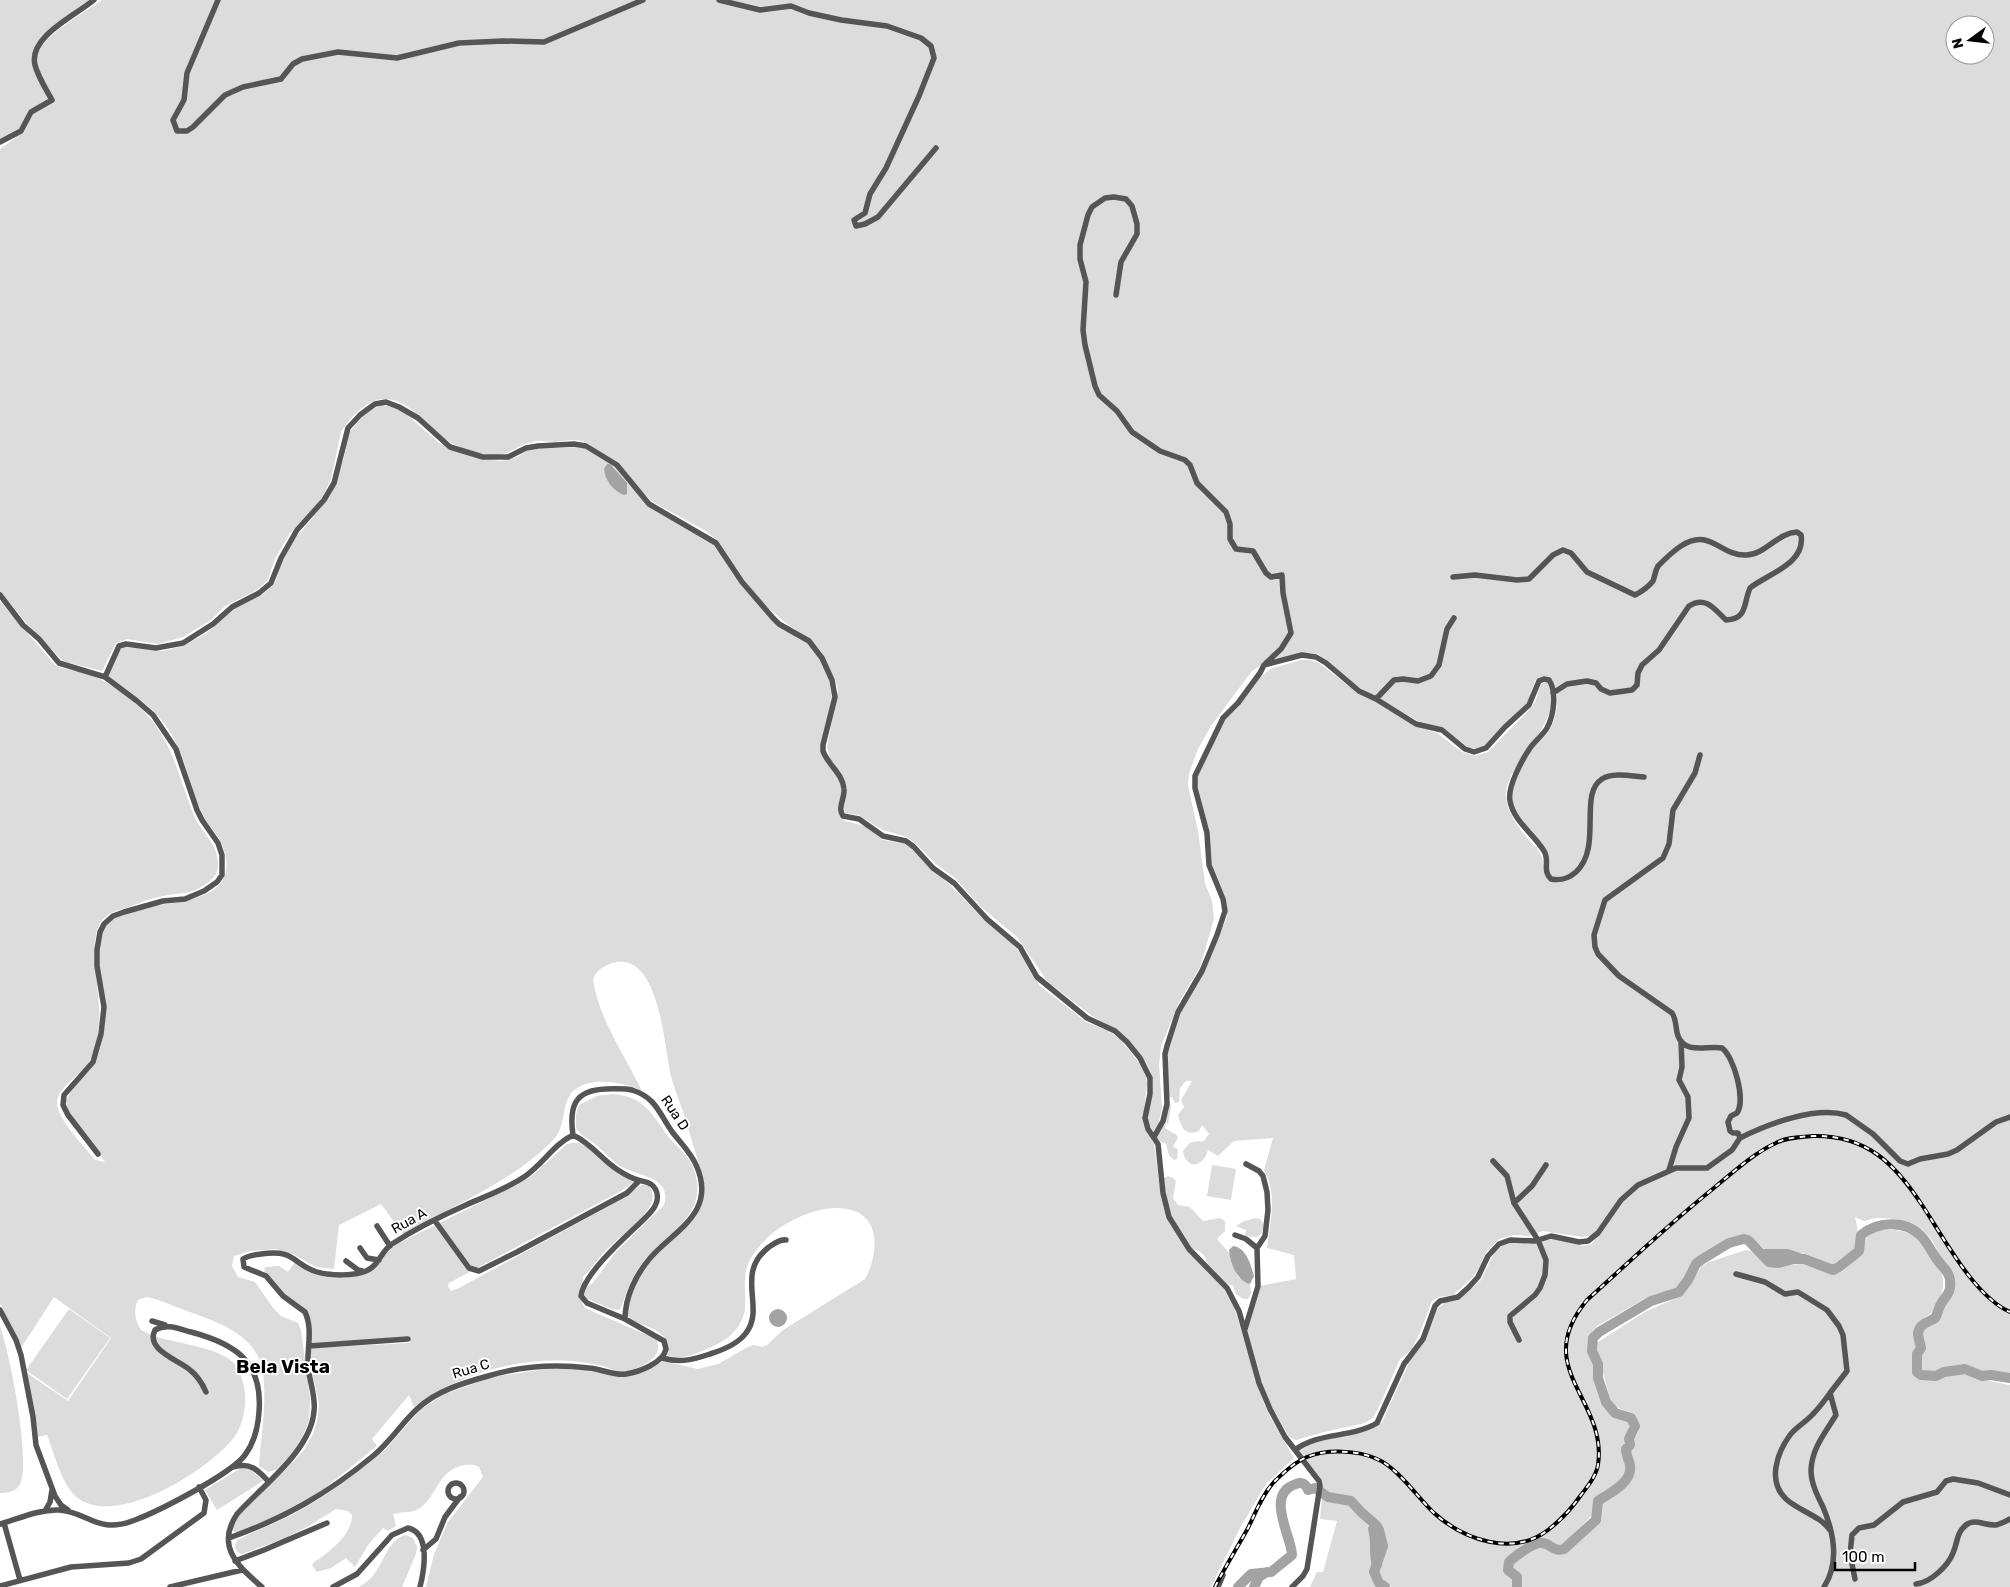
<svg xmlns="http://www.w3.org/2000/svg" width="2010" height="1587" viewBox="0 0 2010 1587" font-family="Rubik,sans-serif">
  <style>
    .green { fill: #dcdcdc; fill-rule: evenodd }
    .water { fill: #a3a3a3 }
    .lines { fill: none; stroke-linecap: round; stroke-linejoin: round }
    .river { stroke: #a3a3a3; stroke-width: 10 }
    .minor { stroke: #555; stroke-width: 5.5 }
    .rail-casing { stroke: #000; stroke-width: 4 }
    .rail { stroke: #fff; stroke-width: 2; stroke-dasharray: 5.5; stroke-linecap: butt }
    .labels { text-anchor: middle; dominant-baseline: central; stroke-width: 4; stroke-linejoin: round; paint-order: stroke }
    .street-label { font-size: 14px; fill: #000; stroke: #fff }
    .district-label { font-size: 19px; font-weight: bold; fill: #000; stroke: #fff }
  </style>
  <rect width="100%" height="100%" fill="#fff"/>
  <!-- green -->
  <path class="green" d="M0,0H91L67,16L33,51L49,99L30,109L19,130L0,140Z
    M102,0H2010V1375L1984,1373L1966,1365L1943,1370L1935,1374L1920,1372L1918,1356C1926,1347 1921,1342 1921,1331L1926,1325L1937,1318L1943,1302L1952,1292L1953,1281L1948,1265L1940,1260C1934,1227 1905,1217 1875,1218C1871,1218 1868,1221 1864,1221L1855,1217C1861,1239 1859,1260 1832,1268L1826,1266L1806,1254L1766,1250L1749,1236L1731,1238L1714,1248L1695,1263L1687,1279L1680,1288L1656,1294L1644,1299L1597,1326L1592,1331L1587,1349L1594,1363V1377L1603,1403L1612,1413L1627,1420L1631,1427L1625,1438L1624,1444L1626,1467L1625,1476L1614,1488L1603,1491L1595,1501L1592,1515L1563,1546L1556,1548C1551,1546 1548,1541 1543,1540C1530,1537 1507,1553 1505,1565L1510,1576L1514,1578L1515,1587H1392L1379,1579L1377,1572L1386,1547L1380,1526L1354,1498L1328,1494L1322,1491L1320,1477L1297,1450C1305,1447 1312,1443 1320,1441C1340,1435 1365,1436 1382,1422L1408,1365V1362L1421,1344L1435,1310L1446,1302L1454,1301L1464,1295L1481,1280L1495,1251L1505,1243L1554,1239L1583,1246L1592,1244L1596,1238L1590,1236L1582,1237L1543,1231L1529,1236L1514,1235L1499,1239L1486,1252L1479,1268L1471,1279L1453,1295L1439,1297L1432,1301L1419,1335L1411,1350L1400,1359L1378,1409L1373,1418L1365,1423L1324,1432L1296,1440L1289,1437L1264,1392L1248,1334L1247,1329L1259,1286L1296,1279L1294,1255L1267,1248C1270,1222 1278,1194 1264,1170L1273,1138L1234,1141L1218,1156L1208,1150C1203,1168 1186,1170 1183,1151C1191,1140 1192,1142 1204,1141L1209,1134L1202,1125L1199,1131C1185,1137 1181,1127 1178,1115L1184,1107L1181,1100L1192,1081H1186L1180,1088L1179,1102L1175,1103L1172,1097H1169L1168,1055L1169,1046L1181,1012L1208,963L1227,917L1225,896L1211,862L1208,829L1196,779L1203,761L1226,718L1237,709L1261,677L1270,669L1301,660H1310L1319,663L1350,687L1375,701L1414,726L1437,733L1462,752L1475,756L1488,752L1528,711L1535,702L1541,684L1547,682C1568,719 1511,756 1506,792C1504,808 1518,827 1528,839C1532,844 1537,847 1540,853C1543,859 1544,866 1544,872L1548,861C1539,848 1512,813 1511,798C1511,787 1524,761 1530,752C1536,744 1545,738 1550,729C1558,715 1563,685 1546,676L1535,680L1528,702L1487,744L1482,748H1469L1443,728L1418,721L1357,686L1318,654L1304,653L1265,662L1251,672L1211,726L1198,749L1189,774L1188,785L1198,831L1205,883L1212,901L1214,919L1200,967L1179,1002L1161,1046L1159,1065L1162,1108L1158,1126L1154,1133L1147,1120L1153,1085L1151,1072L1147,1064L1136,1049L1119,1031L1092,1016L1048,982L1017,937L981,907L956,879L936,864L915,843L907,837L883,830L858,815L845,813L843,806L847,788L842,775L830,758L827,747L838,690L834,677L821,651L811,640L787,624L765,605L742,578L716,539L706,531L653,502L640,490L622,467L585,442C574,438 566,441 555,442C549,442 543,440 536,441C510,446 511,460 479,453C465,450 451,444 441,436C424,423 408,399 385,399C368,398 349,418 341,432L331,479L326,490L319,502L290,533L275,559L268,579L263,585L253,592L225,606L211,620L183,637L158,644L127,639L116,643L102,671L66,662L61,659L29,626L0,591V149L24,132L32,114L54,101C49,89 36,72 37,58C39,36 85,13 102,0ZM1955,25H1985V55H1955Z
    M382,405L394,407L406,414L439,443L448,448L476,458L501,461L517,457L530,449L583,447L616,467L642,499L713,543L773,620L807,642L814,650L828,674L832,698L821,746L841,784V817L845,821L865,826L883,840L905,844L911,848L957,892L979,915L1012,944L1022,955L1040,986L1086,1022L1108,1031L1120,1039L1140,1064L1146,1077L1147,1084L1143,1122L1154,1144L1161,1197L1166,1215L1224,1290L1234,1307L1264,1404L1274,1424L1294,1458L1266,1484L1241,1526L1211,1587H426L434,1554L448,1522L483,1477L479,1467C474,1464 470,1464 464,1465C437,1471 438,1495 420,1508C412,1514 402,1511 393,1514L396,1526L388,1531L383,1528L368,1545L355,1567L346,1558L331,1568L317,1572L312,1565C315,1560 318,1560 322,1557C335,1546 352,1534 352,1515L348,1511L336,1509L307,1527L283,1539L242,1554L238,1553L235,1547L237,1540L292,1515L324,1496L386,1449L420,1410L445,1394L492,1377L546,1369H580L603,1372H642L663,1361L698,1369L718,1364L748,1347L754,1345L762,1347L767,1345L783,1330L865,1279C876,1260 882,1223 857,1212C821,1196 759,1231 747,1267C743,1280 746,1294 745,1308C742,1332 723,1343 702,1351C689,1356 680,1360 666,1355C666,1352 668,1346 667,1343C664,1329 640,1325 629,1319C626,1310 629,1301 632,1292C637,1282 642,1271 650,1262C675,1233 711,1221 703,1175C695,1154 690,1133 683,1112C679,1100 674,1088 671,1076C664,1048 660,949 612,963C604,966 595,971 593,980C599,1019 625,1056 642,1091C626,1083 596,1077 579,1087C559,1097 568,1125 554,1139C513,1182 454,1204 404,1235L381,1204L339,1225L334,1269L316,1267L293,1254L275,1249L251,1251L234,1256L232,1266L238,1277L255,1282L274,1309L281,1316L298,1323L301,1330L310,1398L309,1420L300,1443L289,1457L276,1470L268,1472L259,1466C261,1435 267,1404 263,1373C258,1335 218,1322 187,1311C174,1306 161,1300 147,1297L138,1300C133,1310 135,1321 141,1330C166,1345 216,1343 236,1365C240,1371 242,1380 244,1386C247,1404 244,1426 232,1440C205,1472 119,1526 79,1499C63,1489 54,1453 47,1435L37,1437L27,1373L68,1401L111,1338L54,1297L21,1348L0,1303V601L55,665C65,670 74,670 84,673C105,679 123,692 139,707C172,737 177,773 193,813C200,832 217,841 218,863C218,870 217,875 211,880C191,897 181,891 159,897C148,899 137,904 126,908C118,910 109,913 103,919C85,938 102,996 99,1023C98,1034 96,1049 90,1060C83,1074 56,1087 57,1104C58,1120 84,1146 95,1160L105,1162L67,1110L66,1101C71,1087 85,1076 93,1065C100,1055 102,1041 104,1029C107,1002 90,951 104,928C123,900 189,910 216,888C228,878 228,864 224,850C221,837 209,827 203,815C188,784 185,749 163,722C148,703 127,690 108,676L120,648L124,647L163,651L183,646L207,633L233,609L263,594L272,586L276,581L281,564L295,539L329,498L335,486L344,458L349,433L362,417L371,410Z
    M612,1094C643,1096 651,1112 667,1135C675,1145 686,1153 692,1165C714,1215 664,1233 640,1266C631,1279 626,1293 621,1308L618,1310L612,1309L585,1298L582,1303L585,1308L656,1339C666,1357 639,1369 625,1372C617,1373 610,1368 603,1366C596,1364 587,1363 580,1362C523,1355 460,1373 414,1407L409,1395L372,1439L377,1446L316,1495L290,1510L238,1533L233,1531L232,1529L238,1515L287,1468L304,1450L314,1432L318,1416L319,1403L311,1369V1348L410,1343V1337L311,1344L309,1320L264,1273L265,1267L279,1266L288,1272L295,1262L309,1271L364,1273L397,1244L518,1184L533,1175L567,1144L572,1143H579L587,1147L602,1161L634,1182L621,1191L449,1283L448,1286L451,1291L459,1288C510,1260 562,1232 613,1204C618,1201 640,1186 642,1185C651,1183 654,1194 652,1201C647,1218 620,1236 608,1248C599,1257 592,1268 583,1277L584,1285L587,1286L592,1284L616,1252L664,1205C673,1176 636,1176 620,1166C612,1161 605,1152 597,1146C591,1140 581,1136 576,1128V1114L579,1105L597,1096Z
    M1168,1100L1171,1106L1168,1125L1166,1122L1165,1128L1173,1133L1176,1134L1178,1138L1173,1146L1178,1150L1177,1159L1174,1160L1169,1155L1166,1144L1160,1141L1156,1136L1162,1128Z
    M1212,1165L1236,1169L1231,1200L1207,1196Z
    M1168,1176L1173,1178L1176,1181L1173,1198L1178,1205L1190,1207L1203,1221L1220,1218L1225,1221V1231L1217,1239L1230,1254L1238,1277L1250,1284L1251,1293L1248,1299H1243L1236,1294L1233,1286C1223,1283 1214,1271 1208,1264C1206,1262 1206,1259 1205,1257C1201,1250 1194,1251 1189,1246C1173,1228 1165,1202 1164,1178Z
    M1256,1218L1260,1219L1264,1224L1261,1234L1257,1237L1245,1236L1246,1230L1236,1226L1244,1221Z
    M1880,1230C1903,1230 1915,1230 1927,1253C1933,1264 1945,1270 1943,1285C1943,1294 1937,1307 1931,1313C1927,1316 1922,1318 1920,1323C1915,1330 1917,1337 1917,1345C1916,1353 1908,1371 1918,1377C1928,1384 1950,1373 1962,1373C1970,1373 1976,1378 1984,1380C1992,1382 2001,1383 2010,1385V1587H1519L1520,1579L1510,1568L1511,1562L1539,1546L1559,1552H1566L1572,1548L1597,1521L1600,1503C1609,1496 1621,1492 1628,1482C1638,1468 1628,1462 1629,1452C1630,1444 1640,1434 1639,1427C1639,1423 1637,1419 1634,1416C1629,1409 1617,1410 1611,1403L1597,1349L1598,1342L1645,1312L1679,1297L1686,1289L1702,1266L1709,1262L1746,1250L1754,1252L1768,1266L1802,1264L1831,1274L1842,1272L1862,1253L1868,1234Z
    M69,1309L110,1338L67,1399L26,1370Z
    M0,1327C10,1352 31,1461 20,1484C16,1492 8,1493 0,1493Z
    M241,1468L251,1470L263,1481L217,1510L205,1490Z
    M1322,1498L1347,1502L1367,1522L1372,1535L1374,1579L1379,1587H1310L1317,1572H1323L1337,1521L1320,1519Z
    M406,1535L413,1538L417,1547L416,1554L402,1587H359C364,1584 368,1581 372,1577C383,1565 388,1538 406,1535Z"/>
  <!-- water -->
  <path class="water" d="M607,464H610L627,483V494L624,495C613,491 605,480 604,469Z
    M1233,1246C1246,1247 1251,1265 1254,1276L1250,1284C1237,1281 1230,1263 1229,1250Z
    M769 1318a9 9 0 1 1 18 0a9 9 0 1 1-18 0Z"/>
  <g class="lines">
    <!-- river -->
    <path class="river" d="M1763,1254H1787L1799,1258
      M1373,1529C1377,1541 1373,1553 1377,1565
      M1238,1587L1251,1574L1271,1572L1292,1555C1292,1537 1264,1494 1296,1484C1303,1481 1306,1485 1308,1490L1315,1488L1328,1497L1351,1501L1361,1512L1376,1525L1379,1530L1383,1546L1374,1572L1379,1583L1385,1587
      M1254,1587L1259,1577L1267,1572
      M1517,1587V1577L1508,1570L1509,1562C1515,1556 1535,1541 1543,1543C1552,1545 1554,1552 1564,1549L1596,1520L1598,1501C1609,1493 1633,1483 1630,1465C1629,1460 1626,1455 1626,1449L1630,1445L1629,1439L1635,1426L1631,1418L1615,1413L1606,1402L1598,1378V1364L1592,1351L1593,1338L1599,1332L1651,1301L1679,1292L1688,1280L1696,1264L1701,1260L1729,1243L1744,1239L1748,1240L1769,1262L1778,1263L1794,1259H1804L1833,1270L1839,1267L1859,1251L1861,1235C1878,1221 1905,1220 1921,1236C1927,1242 1931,1251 1936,1258C1943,1269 1952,1272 1950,1287C1950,1294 1944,1298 1941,1304C1938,1308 1938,1314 1935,1318C1929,1322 1920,1323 1918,1333C1918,1337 1920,1343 1921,1348L1917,1354V1372L1921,1375L1936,1376L1944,1372L1965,1369L1982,1376L1991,1375L2010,1378"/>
    <!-- minor -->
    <path class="minor" d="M218,0L187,73L184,100L173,120L177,131H187L193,127L225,95L243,87L281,79L293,64L302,59L338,52L397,58L459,43L503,41L544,42L643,0
      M719,0L760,10L791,6L809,13L841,20L887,26L921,38L931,46L934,58L919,96L886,168L870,194L865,213L854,220L856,226L865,224L878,217L936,148
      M0,142L21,131L31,112L52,100C46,89 38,77 35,65C28,37 76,15 94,0
      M1116,295L1121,262L1137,234V224L1132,206L1126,199L1114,197L1105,198L1092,207L1088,215L1080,245V259L1086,282L1083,330L1085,345L1095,386L1099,395L1117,411L1132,432L1160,451L1185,460L1190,465L1197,483L1226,512L1230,524V539L1236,549L1253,551L1266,573L1271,577L1282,575L1283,593L1291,633L1281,649L1266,663
      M1453,577L1475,575L1517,580L1529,579L1553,555L1563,550L1571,553L1587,572L1635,595C1641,592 1649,586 1653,581C1655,576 1655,571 1658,566C1665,559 1673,551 1681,546C1710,527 1720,556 1746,555C1765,555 1777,533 1797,532L1801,535C1806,564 1767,574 1750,588C1743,604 1748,619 1726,620C1715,610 1706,595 1689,606L1659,650L1642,665L1638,673L1637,685L1632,690L1610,693L1601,689L1596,683L1587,681L1567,684L1553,693
      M0,595L23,625L39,639L59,663L105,677L137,701L153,715L176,749L197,810L202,820L218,843L222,855V875L217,882L204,891L185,899L163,901L124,912L113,916L104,924L100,932L97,950V966L104,1007L101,1034L93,1062L64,1095L63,1105L68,1115L98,1154
      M105,677L119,646L126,644L156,648L183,643L213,624L232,607L259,593L271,583L281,558L297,530L324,500L334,483L348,428L360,415L368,409L375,404L386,402L399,407L418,418L450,447L483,457H508L526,448L538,446L574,444L586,446L617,465L649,504L716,543L742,582L773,618L779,624L809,641L822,658L832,680L835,697L823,745V751C828,765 843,774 844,789C845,799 837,807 843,816L859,819L883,836L906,841L914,847L933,868L954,883L987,919L1020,947L1037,977L1087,1018L1115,1031L1127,1042L1140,1058L1150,1078V1094L1145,1118L1148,1129L1158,1144L1163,1193L1169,1217L1189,1249L1227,1288L1239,1311L1259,1383L1270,1409L1285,1437L1319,1481L1320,1486L1307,1569L1303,1576L1292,1587
      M1376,699L1394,680L1403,679L1418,681L1431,676L1439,665L1447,629L1454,618
      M1154,1137L1163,1121L1167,1104L1165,1054L1167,1046L1178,1012L1202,971L1217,935L1225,911L1223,899L1209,865L1207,833L1195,788V776L1223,718L1238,703L1260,673L1264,665L1302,655L1316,657L1326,663L1359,691L1376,699L1416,724L1442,730L1465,749L1474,752L1486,748L1505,727L1529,705L1539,681L1544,679L1549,680C1557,692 1554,715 1547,728C1543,735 1535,741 1530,748C1522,760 1507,787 1510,801C1514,822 1533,833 1544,851C1550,860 1542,871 1551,879C1561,881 1568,879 1576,872C1603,847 1578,794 1602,779C1613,772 1631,776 1644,777
      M1740,1138C1768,1124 1815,1106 1846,1115L1873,1134L1900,1161L1908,1164L1920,1159L1948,1154L1957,1150L1996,1122L2010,1117
      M1493,1161L1507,1176L1514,1203L1538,1240L1546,1260L1545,1275L1540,1288L1535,1295L1510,1316V1322L1519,1340
      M1669,1170L1676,1147L1689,1118L1688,1097L1679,1080L1682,1067L1681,1041
      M1514,1203L1532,1186L1546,1165
      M435,1221L469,1268L479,1271L517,1252L627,1193L639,1181
      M377,1226L390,1246
      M1235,1235L1246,1239L1257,1248
      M360,1248L367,1258L379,1260
      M346,1261L358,1270L362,1271
      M1736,1274L1765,1282L1785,1294L1798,1292L1827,1310L1839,1326L1843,1335L1847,1371L1830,1393L1836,1415C1825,1433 1812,1448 1811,1470C1811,1483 1817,1495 1823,1507C1834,1533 1840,1562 1824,1587
      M0,1310L16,1340L21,1355L33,1417L36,1445L55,1496L61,1505L68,1510
      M152,1321L165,1325
      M1245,1329L1258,1286L1257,1248L1265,1236L1268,1210L1267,1192L1263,1176L1259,1171L1246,1164
      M309,1346L408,1339
      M662,1358C680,1363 692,1360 710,1354C723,1350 738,1344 746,1333C766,1307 734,1274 769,1247C775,1243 780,1239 786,1240
      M1295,1450C1318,1432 1352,1438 1377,1423L1404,1364L1423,1339L1435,1306L1440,1301L1458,1297L1469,1287L1478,1277L1488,1256L1499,1244L1510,1240L1535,1241L1551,1236L1579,1242L1588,1241L1598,1233L1621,1200L1638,1185L1676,1168H1707L1732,1150L1740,1138L1738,1133H1733L1730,1131L1728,1122L1731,1116L1737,1113C1746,1100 1734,1057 1722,1048C1708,1045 1685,1055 1678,1036C1675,1028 1677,1020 1672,1013L1619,976L1598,954L1595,947L1594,935L1605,900L1663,858L1669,844L1673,810L1695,773L1700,755
      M234,1467C250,1462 258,1470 268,1481
      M448 1491a8 8 0 1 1 16 0a8 8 0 1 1-16 0Z
      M45,1511L50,1502L52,1490
      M4,1523L20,1580
      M0,1524C18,1519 40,1509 59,1510C89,1512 97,1535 135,1520C159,1511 231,1474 245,1455C254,1443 258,1427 259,1412C263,1362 236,1344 191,1332C179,1329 167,1323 155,1330C145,1350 179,1360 190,1370C198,1376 202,1383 206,1392
      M1830,1530C1819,1515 1799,1511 1786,1499C1767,1481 1777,1453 1790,1435C1796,1427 1806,1422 1813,1414C1819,1408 1825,1400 1830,1393
      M229,1538C285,1518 327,1494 373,1456C390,1442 401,1424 417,1409C436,1391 463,1383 488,1376C521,1366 556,1364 589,1368C602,1369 614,1376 626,1374C639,1372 663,1363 666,1349L664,1341L625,1319L587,1303L581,1296C583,1275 624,1238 640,1223C645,1218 652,1212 655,1206C659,1199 658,1190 652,1185C648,1181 643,1182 638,1180C631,1178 624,1174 618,1170C601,1159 592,1144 573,1135C569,1107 574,1090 606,1089C615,1089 624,1088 632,1090C657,1098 659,1114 673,1133C681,1143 692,1154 697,1167C716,1213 675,1230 651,1257C636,1274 625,1297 625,1319
      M423,1550L436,1539L445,1517L460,1497
      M235,1561L264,1550L327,1523
      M1855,1579L1850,1554L1852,1535L1859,1528L1874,1525L1903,1502L1937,1492L1946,1481L1953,1479L1978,1483L2010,1495
      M1916,1584C1930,1583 1948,1566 1953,1553C1958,1542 1956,1533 1966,1525C1975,1518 1985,1526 1996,1525C2001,1524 2006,1521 2010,1519
      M0,1586L71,1567L129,1563L141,1559L204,1513L206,1500L199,1487
      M170,1587L242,1570
      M262,1587C239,1567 215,1547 237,1514C262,1486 311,1451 314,1411C316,1396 309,1381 308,1365C307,1348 313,1329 305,1312L283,1296L266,1276L244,1267L243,1259C249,1255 255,1255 261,1254C296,1249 292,1264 317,1272C330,1276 354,1276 366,1271C379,1266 381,1251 392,1244C415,1229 441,1216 466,1205C486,1196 506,1189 524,1177C543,1164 553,1145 573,1135
      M333,1587L357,1574L392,1535L408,1528C431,1533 424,1571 420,1587
      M1218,1587L1223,1575"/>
    <!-- rail casing -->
    <g class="rail-casing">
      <path id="rail" d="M1215,1587C1225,1567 1237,1548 1248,1528C1256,1512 1262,1495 1274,1482C1283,1473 1295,1462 1307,1457C1326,1449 1358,1450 1377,1459C1397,1467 1419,1499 1434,1513C1464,1540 1513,1557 1548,1530C1561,1520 1572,1508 1581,1495C1588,1486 1596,1476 1598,1465C1608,1399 1530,1369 1587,1300C1628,1263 1667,1226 1709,1192C1730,1175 1752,1154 1776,1143C1787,1137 1801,1137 1813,1136C1867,1135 1895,1164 1922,1205C1944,1238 1974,1296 2010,1312"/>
    </g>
    <!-- rail -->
    <use href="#rail" class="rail"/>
  </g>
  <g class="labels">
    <!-- street labels -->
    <g class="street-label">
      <text transform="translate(675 1113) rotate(56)">Rua D</text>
      <text transform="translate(409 1221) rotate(-29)">Rua A</text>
      <text transform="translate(471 1369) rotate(-17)">Rua C</text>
    </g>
    <!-- district labels -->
    <g class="district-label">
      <text x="283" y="1366">Bela Vista</text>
    </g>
  </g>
  <!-- north arrow -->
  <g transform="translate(1970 40) rotate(255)"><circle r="24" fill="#ffffff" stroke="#999999"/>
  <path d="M0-4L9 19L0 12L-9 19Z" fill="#000000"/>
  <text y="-8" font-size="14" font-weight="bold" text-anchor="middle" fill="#000000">N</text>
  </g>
  <!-- scale -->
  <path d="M1835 1562v8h80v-8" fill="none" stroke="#000000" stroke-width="2.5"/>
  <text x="1842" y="1562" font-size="15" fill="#000000" stroke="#ffffff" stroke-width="4" paint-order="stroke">100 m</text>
</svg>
